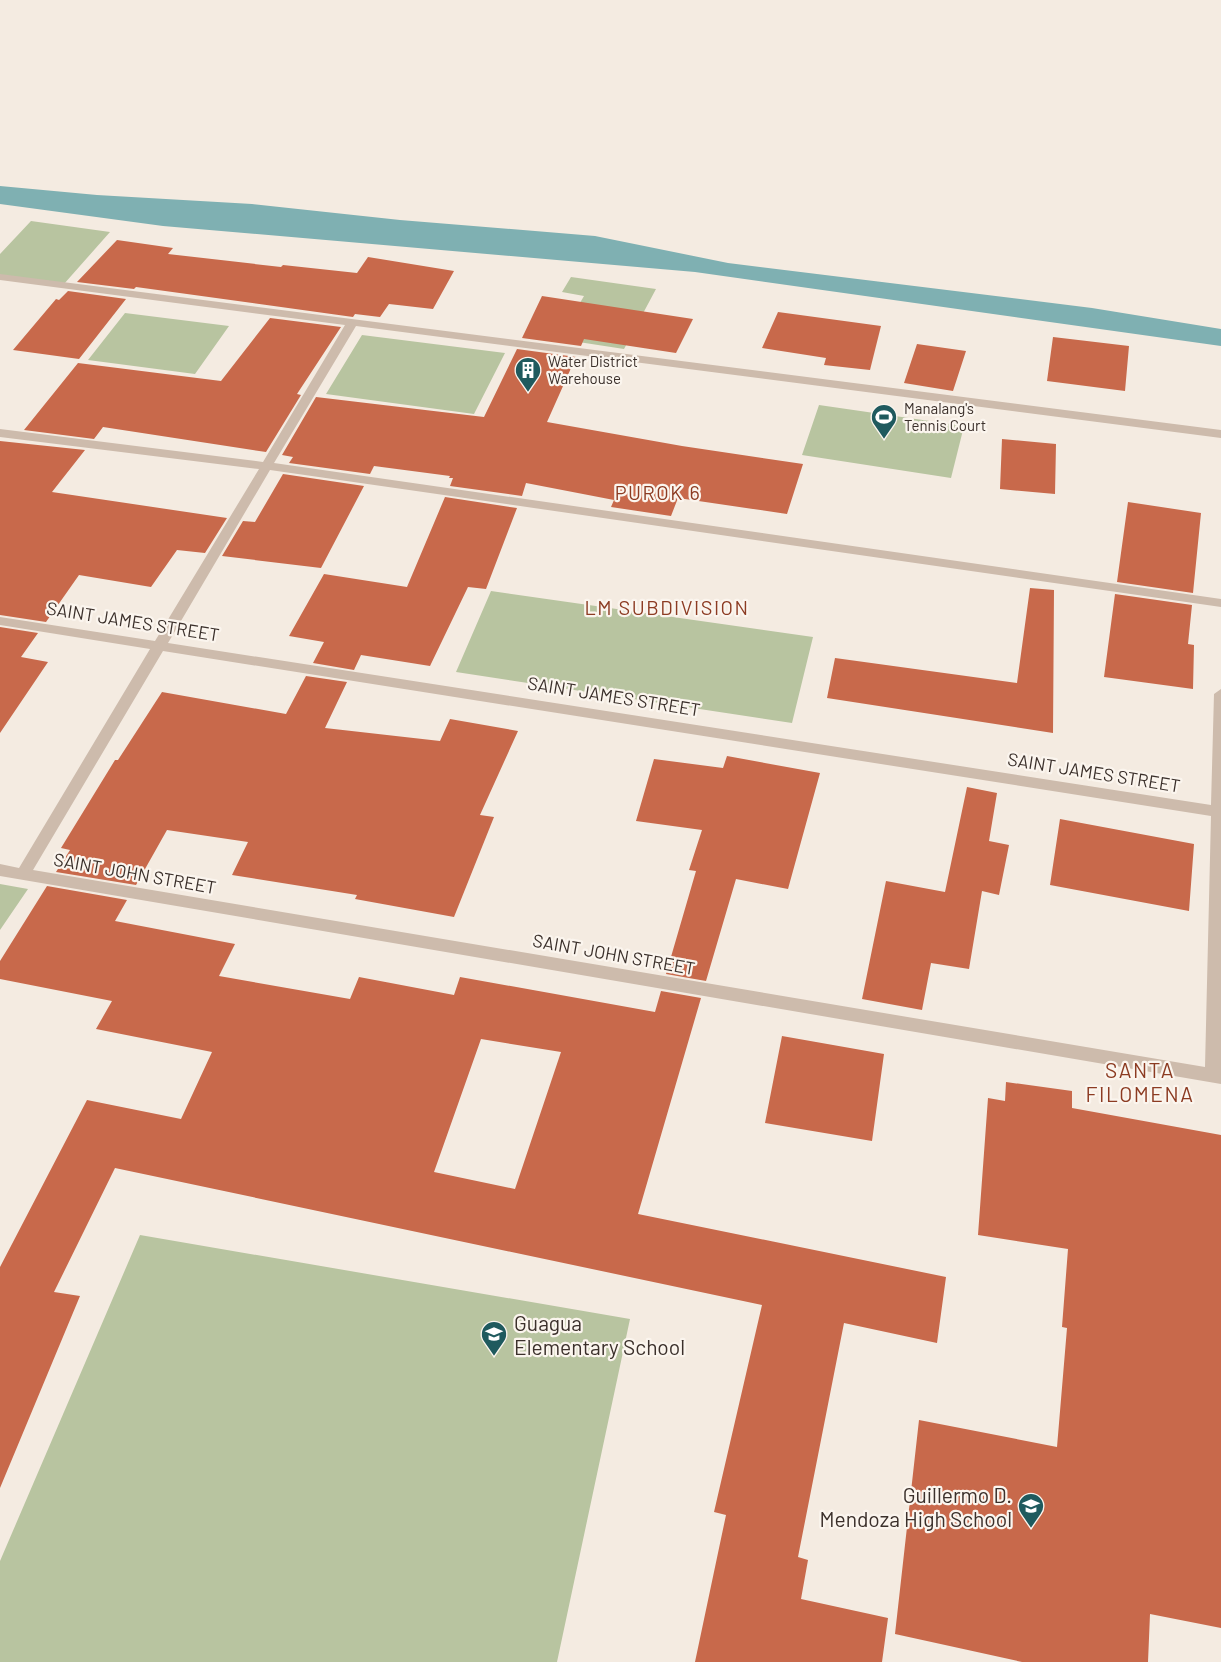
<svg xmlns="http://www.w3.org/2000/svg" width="1221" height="1662" viewBox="0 0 1221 1662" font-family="Barlow,sans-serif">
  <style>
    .green { fill: #b8c4a0 }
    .water { fill: #7fb0b2 }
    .building { fill: #c8694b; fill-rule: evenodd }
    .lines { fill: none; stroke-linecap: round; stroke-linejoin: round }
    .street { fill: #cdbbac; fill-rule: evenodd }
    .labels { text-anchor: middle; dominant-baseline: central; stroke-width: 4.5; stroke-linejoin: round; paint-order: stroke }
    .far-poi-label { font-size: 15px; fill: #3b302b; stroke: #fbf5ee; text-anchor: start }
    .street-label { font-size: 18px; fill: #3b302b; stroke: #fbf5ee }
    .neighbourhood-label { font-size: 20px; letter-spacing: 1.5px; fill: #8c3b22; stroke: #fbf5ee }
    .quarter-label { font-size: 21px; letter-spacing: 1.5px; fill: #8c3b22; stroke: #fbf5ee }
    .near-poi-label { font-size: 21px; fill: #3b302b; stroke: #fbf5ee; text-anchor: start }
  </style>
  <rect width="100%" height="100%" fill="#f4ebe1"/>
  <!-- green -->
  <path class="green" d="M31,221L110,232L64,284L0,275V254Z
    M571,277L656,289L624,349L559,339L584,296L562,292Z
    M125,313L229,326L195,374L88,360Z
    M362,335L505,353L474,414L326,394Z
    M819,405L964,426L951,478L802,455Z
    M491,591L813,637L792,723L456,672Z
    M0,884L28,889L0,930Z
    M140,1235L630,1319L557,1662H0V1561Z"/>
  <!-- water -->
  <path class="water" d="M0,186L97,195L252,204L400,220L595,236L728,263L1092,308L1221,329V346L695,272L163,226L0,204Z"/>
  <!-- building -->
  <path class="building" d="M117,240L173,248L168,254L281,267L283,265L357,273L368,257L454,271L433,309L389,304L380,317L355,314L353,317L136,287L134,289L77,282Z
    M68,291L126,299L79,359L13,350L56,299L59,300Z
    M542,296L693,319L676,353L584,339L581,346L522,338Z
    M778,312L881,326L870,370L824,365L826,358L762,348Z
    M270,318L341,327L297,394L301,395L266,452L103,427L94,439L24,430L78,363L221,381Z
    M1053,337L1129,346L1125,391L1047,381Z
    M917,344L966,351L953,391L904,383Z
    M517,349L576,357L547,422L682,446L803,464L787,514L678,498L671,516L611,507L614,500L526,483L522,496L450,486L453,478H449L450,476L374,466L370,474L289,463L293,457L282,455L316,397L484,417Z
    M1002,439L1056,444L1055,494L1000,489Z
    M0,441L85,450L52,492L227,518L205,553L177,550L151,587L79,575L46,622L0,615Z
    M283,474L364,486L321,568L222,556L243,521L255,522Z
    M445,497L517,508L486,589L468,587L430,666L361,655L354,670L313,663L324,642L289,636L324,574L407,587Z
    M1128,502L1201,513L1193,593L1117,582Z
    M1030,588L1054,590L1053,733L827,698L835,658L1017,683Z
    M1115,594L1192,605L1188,644L1194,645L1193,689L1104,677Z
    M0,627L38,633L21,657L48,662L0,733Z
    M306,676L347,682L325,728L440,741L450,719L518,731L480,815L494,817L454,917L355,899L357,895L232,875L248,842L167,830L136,885L56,872L70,850L61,848L115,760H118L162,692L286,714Z
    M727,756L820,773L788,889L736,879L706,981L666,974L696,871L689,870L702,830L636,821L654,759L723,768Z
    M967,787L997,793L989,841L1009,845L999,895L982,891L969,969L931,963L922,1010L862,999L886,881L945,892Z
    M1060,819L1194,844L1189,911L1050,885Z
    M47,886L127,900L115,921L235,944L219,976L350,999L359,977L454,995L460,977L655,1012L661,991L701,998L638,1214L946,1277L937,1343L844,1323L798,1557L808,1560L801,1599L888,1618L882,1662H695L726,1515L714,1512L762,1305L115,1168L54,1292L80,1296L0,1488V1267L87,1100L181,1119L212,1052L96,1029L112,1001L0,979V961ZM481,1039L561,1052L515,1189L434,1172Z
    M782,1036L884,1054L872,1141L765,1123Z
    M1006,1082L1072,1091V1108L1221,1135V1628L1150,1614L1148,1662H1022L895,1634L919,1420L1057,1447L1067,1328L1062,1327L1068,1249L978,1235L988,1098L1005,1101Z"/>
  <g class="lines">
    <!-- street -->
    <path class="street" d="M0,274L1221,430V438L356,326L274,463L1221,599V607L270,470L168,643L1211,805L1214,694L1221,689V1084L0,876V864L19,868L150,649L0,625V617L155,641L259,469L0,437V429L263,462L345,325L0,280ZM163,651L1211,816L1205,1067L33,870Z"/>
  </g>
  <!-- icons -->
  <defs>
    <g id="building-pin" transform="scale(1.35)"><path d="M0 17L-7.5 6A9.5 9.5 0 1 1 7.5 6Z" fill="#1f5a5e" stroke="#fbf5ee"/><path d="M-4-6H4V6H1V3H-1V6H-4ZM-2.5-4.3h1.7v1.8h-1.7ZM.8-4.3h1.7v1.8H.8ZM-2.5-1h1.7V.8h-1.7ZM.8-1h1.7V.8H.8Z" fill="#fff"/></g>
    <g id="stadium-pin" transform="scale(1.35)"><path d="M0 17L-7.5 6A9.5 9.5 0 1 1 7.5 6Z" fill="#1f5a5e" stroke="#fbf5ee"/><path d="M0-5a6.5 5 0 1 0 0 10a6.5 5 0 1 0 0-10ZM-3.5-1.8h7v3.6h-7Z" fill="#fff"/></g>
    <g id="school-pin" transform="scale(1.35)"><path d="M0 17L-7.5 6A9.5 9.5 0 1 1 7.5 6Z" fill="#1f5a5e" stroke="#fbf5ee"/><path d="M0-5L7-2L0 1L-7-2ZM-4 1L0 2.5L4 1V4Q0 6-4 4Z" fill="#fff"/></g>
  </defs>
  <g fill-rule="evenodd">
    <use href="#building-pin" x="528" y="370"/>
    <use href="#stadium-pin" x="884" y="417"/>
    <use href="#school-pin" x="494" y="1334"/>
    <use href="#school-pin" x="1031" y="1506"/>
  </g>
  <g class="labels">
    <!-- far-poi labels -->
    <g class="far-poi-label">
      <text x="548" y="361">Water District<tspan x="548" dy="17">Warehouse</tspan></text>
      <text x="904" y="408">Manalang's<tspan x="904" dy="17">Tennis Court</tspan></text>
    </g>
    <!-- street labels -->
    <g class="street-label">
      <text transform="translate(133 621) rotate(9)">SAINT JAMES STREET</text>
      <text transform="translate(614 696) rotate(9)">SAINT JAMES STREET</text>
      <text transform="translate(1094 772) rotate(9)">SAINT JAMES STREET</text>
      <text transform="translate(135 873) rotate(10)">SAINT JOHN STREET</text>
      <text transform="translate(614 954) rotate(10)">SAINT JOHN STREET</text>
    </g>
    <!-- neighbourhood labels -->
    <g class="neighbourhood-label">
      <text x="658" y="492">PUROK 6</text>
      <text x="667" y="607">LM SUBDIVISION</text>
    </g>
    <!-- quarter labels -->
    <g class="quarter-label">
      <text x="1140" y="1069">SANTA<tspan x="1140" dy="24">FILOMENA</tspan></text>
    </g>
    <!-- near-poi labels -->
    <g class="near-poi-label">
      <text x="514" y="1322">Guagua<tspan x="514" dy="24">Elementary School</tspan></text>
      <text x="1012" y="1494" text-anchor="end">Guillermo D.<tspan x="1012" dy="24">Mendoza High School</tspan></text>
    </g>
  </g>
</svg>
